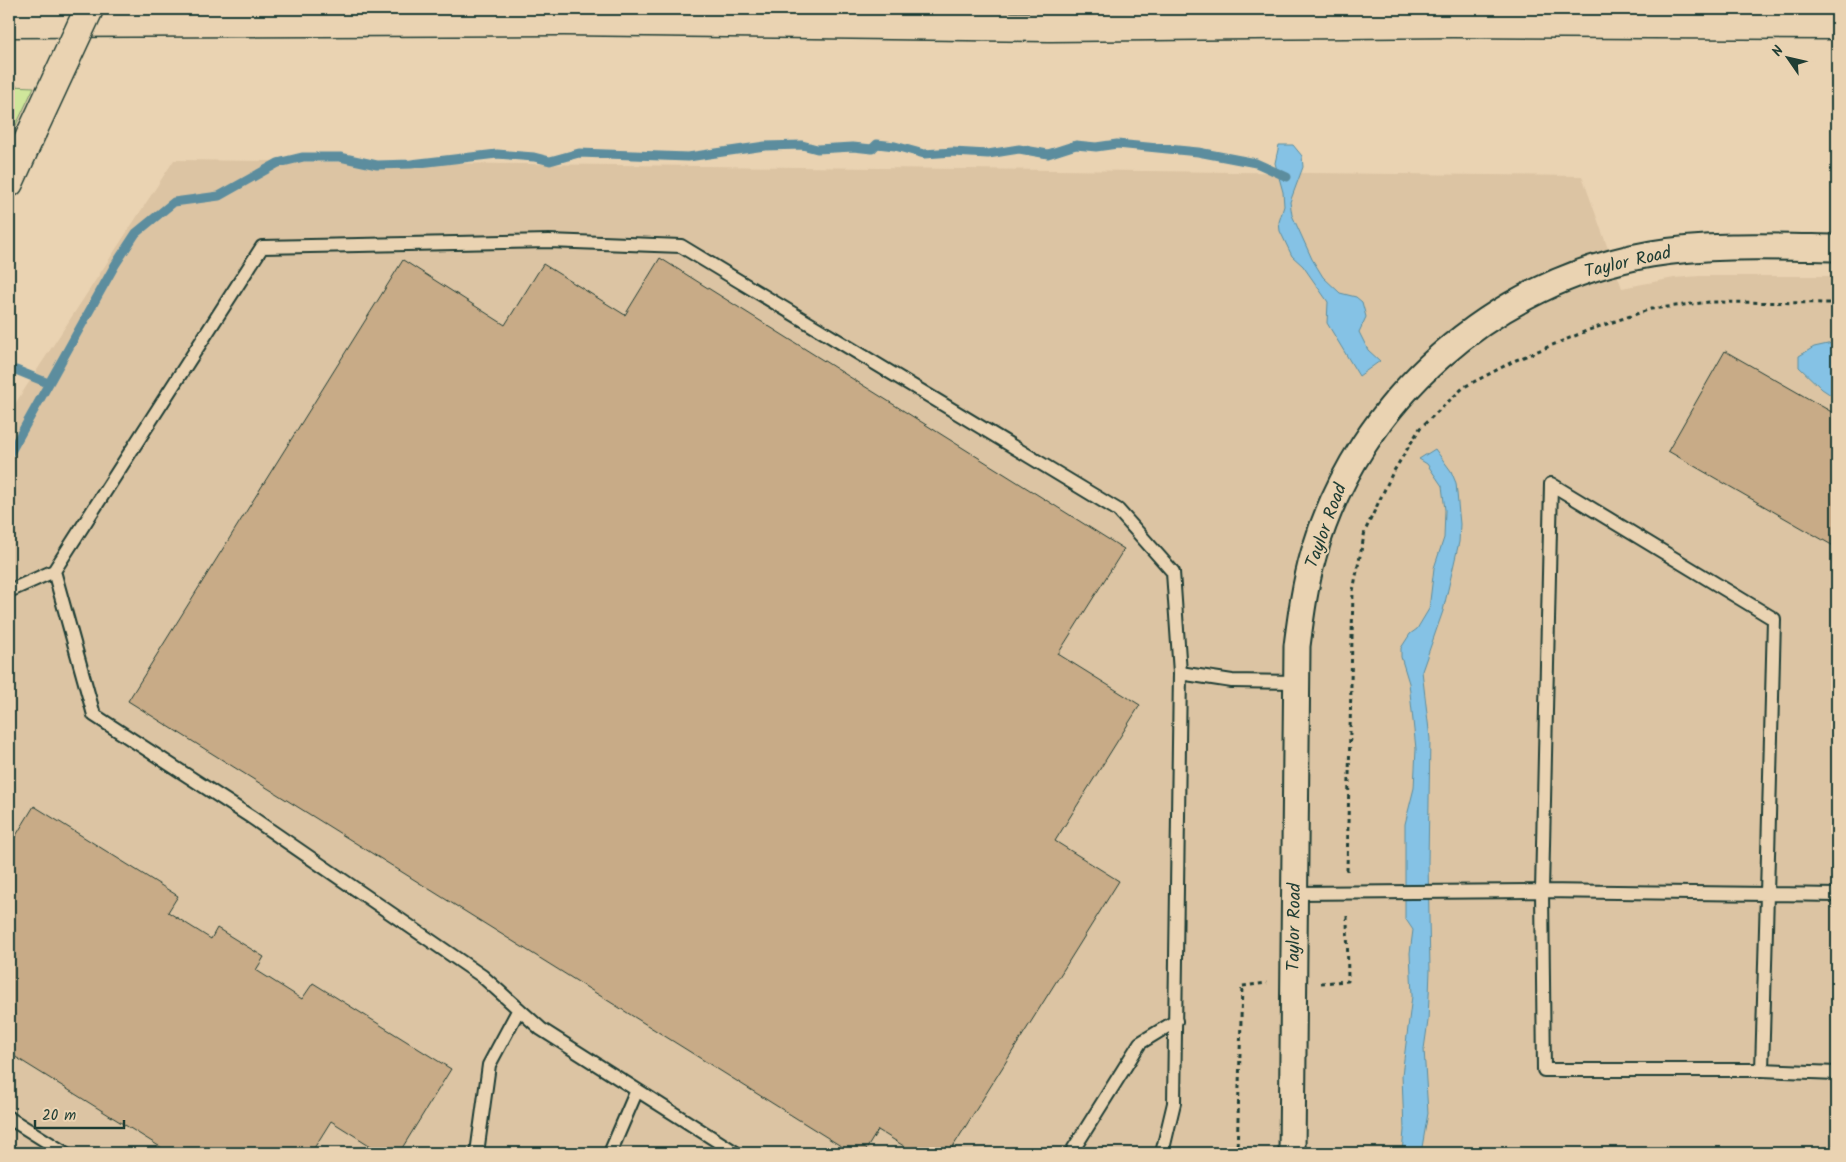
<svg xmlns="http://www.w3.org/2000/svg" width="1846" height="1162" viewBox="0 0 1846 1162" font-family="Kalam,sans-serif">
  <style>
    .built { fill: #dcc4a3 }
    .green { fill: #cfe69b; stroke: #779268 }
    .water { fill: #85c2e5; stroke: #5c8d9e }
    .lines { fill: none; stroke-linecap: round; stroke-linejoin: round }
    .stream { stroke: #5c8d9e; stroke-width: 9 }
    .building { fill: #c8ab87; stroke: #1f3d34 }
    .lane-casing { stroke: #1f3d34; stroke-width: 16 }
    .street-casing { stroke: #1f3d34; stroke-width: 29 }
    .highway-casing { stroke: #1f3d34; stroke-width: 31 }
    .path { stroke: #1f3d34; stroke-width: 3; stroke-dasharray: 4 4; stroke-linecap: butt }
    .lane { stroke: #ead3b2; stroke-width: 12 }
    .street { stroke: #ead3b2; stroke-width: 25 }
    .highway { stroke: #ead3b2; stroke-width: 28 }
    .highway-bridge-casing { stroke: #1f3d34; stroke-width: 31; stroke-linecap: butt }
    .highway-bridge { stroke: #ead3b2; stroke-width: 28 }
    .labels { text-anchor: middle; dominant-baseline: central; stroke-width: 4; stroke-linejoin: round; paint-order: stroke }
    .street-label { font-size: 18px; fill: #1f3d34; stroke: #ead3b2 }
  </style>
  <rect width="100%" height="100%" fill="#ead3b2"/>
  <filter id="ink" filterUnits="userSpaceOnUse"><feTurbulence type="fractalNoise" baseFrequency=".02" numOctaves="2"/><feDisplacementMap in="SourceGraphic" scale="10" xChannelSelector="R" yChannelSelector="G"/><feConvolveMatrix kernelMatrix="1 2 1 2 8 2 1 2 1" color-interpolation-filters="sRGB"/></filter>
  <g filter="url(#ink)">
    <!-- built -->
    <path class="built" d="M174,160L1582,176L1622,288L1674,278L1700,276H1837V1153H9V413Z"/>
    <!-- green -->
    <path class="green" d="M9,86L34,87L9,140Z"/>
    <!-- water -->
    <path class="water" d="M1279,145H1293L1302,156L1303,167L1290,202L1292,215L1312,259L1323,277L1340,293L1356,297L1362,302L1366,317L1359,332L1368,350L1380,361L1359,376L1327,323L1328,302L1303,266L1292,256L1280,231L1279,222L1284,206L1283,192L1275,163Z
      M1837,342V399L1822,389L1799,367V356L1814,347Z
      M1435,449L1451,471L1456,483L1460,524L1459,542L1443,611L1422,671L1430,739L1428,862L1430,970L1428,1021L1424,1049L1428,1113L1421,1153H1402L1404,1130L1402,1075L1412,996L1410,953L1413,930L1405,918V824L1414,788L1416,749L1409,683L1401,657V648L1410,634L1417,629L1429,609L1434,568L1444,538L1445,510L1442,486L1427,464L1419,459Z"/>
    <g class="lines">
      <!-- stream -->
      <path class="stream" d="M16,370L48,383
        M9,455L115,265L136,233L174,202L219,196L278,163L303,157H340L377,165L411,164L497,154L534,157L550,161L579,153L688,157L765,146L802,145L817,149L853,147L872,149L877,144L895,146L924,154L953,152L988,154L1019,149L1048,154L1076,145L1096,147L1117,144L1198,152L1256,163L1287,177"/>
    </g>
    <!-- building -->
    <path class="building" d="M660,258L1124,549L1058,654L1140,705L1055,841L1119,881L949,1153H915L878,1130L864,1153H852L128,701L403,260L505,325L543,264L625,315Z
      M1725,351L1837,415V548L1668,451Z
      M34,806L178,896L168,912L211,939L217,928L264,957L256,970L302,999L313,983L451,1069L399,1153H382L331,1121L311,1153H170L9,1053V847Z"/>
    <g class="lines">
      <!-- lane casing -->
      <g class="lane-casing">
        <path id="lane" d="M9,591L54,571
          M1295,893L1542,891L1767,894L1762,1070
          M1837,895L1767,894L1774,619L1551,484L1542,891L1544,1070H1762L1837,1073
          M9,1118L65,1153
          M477,1153L489,1065L519,1009
          M610,1153L637,1090
          M736,1153L541,1029L482,976L251,817L94,715L54,571L262,247L549,241L681,246L1118,510L1173,572L1180,673L1232,681L1297,682
          M1071,1153L1140,1043L1176,1021
          M1162,1153L1174,1103L1180,673"/>
      </g>
      <!-- street casing -->
      <g class="street-casing">
        <path id="street" d="M1292,1153L1297,646C1301,615 1305,584 1314,553C1359,399 1494,281 1651,254C1712,244 1776,247 1837,248"/>
      </g>
      <!-- highway casing -->
      <g class="highway-casing">
        <path id="highway" d="M9,23L564,21L1050,27L1452,23L1837,25
          M9,183L32,132"/>
      </g>
      <!-- path -->
      <path class="path" d="M1347,871L1353,591L1365,531L1392,474L1420,428L1464,387L1516,360L1589,330L1651,309L1709,302L1837,303
        M1321,983L1348,981L1347,915
        M1237,1153L1242,986L1267,983"/>
      <!-- lane -->
      <use href="#lane" class="lane"/>
      <!-- street -->
      <use href="#street" class="street"/>
      <!-- highway -->
      <use href="#highway" class="highway"/>
      <!-- highway-bridge casing -->
      <g class="highway-bridge-casing">
        <path id="highway-bridge" d="M32,132L89,9"/>
      </g>
      <!-- highway-bridge -->
      <use href="#highway-bridge" class="highway-bridge"/>
    </g>
  </g>
  <g class="labels">
    <!-- street labels -->
    <g class="street-label">
      <text transform="translate(1628 263) rotate(-13)">Taylor Road</text>
      <text transform="translate(1327 526) rotate(-70)">Taylor Road</text>
      <text transform="translate(1295 927) rotate(-89)">Taylor Road</text>
    </g>
  </g>
  <!-- margin -->
  <rect width="1846" height="1162" fill="none" stroke="#ead3b2" stroke-width="30"/>
  <rect x="15" y="15" width="1816" height="1132" fill="none" stroke="#1f3d34" stroke-width="2" filter="url(#ink)"/>
  <!-- north arrow -->
  <g transform="translate(1788 58) rotate(304)" stroke="#ead3b2" stroke-width="4" paint-order="stroke">
  <path d="M0-4L9 19L0 12L-9 19Z" fill="#1f3d34"/>
  <text y="-8" font-size="14" font-weight="bold" text-anchor="middle" fill="#1f3d34">N</text>
  </g>
  <!-- scale -->
  <path d="M35 1120v8h89v-8" fill="none" stroke="#1f3d34" stroke-width="2.5"/>
  <text x="42" y="1120" font-size="15" fill="#1f3d34" stroke="#ead3b2" stroke-width="4" paint-order="stroke">20 m</text>
</svg>
